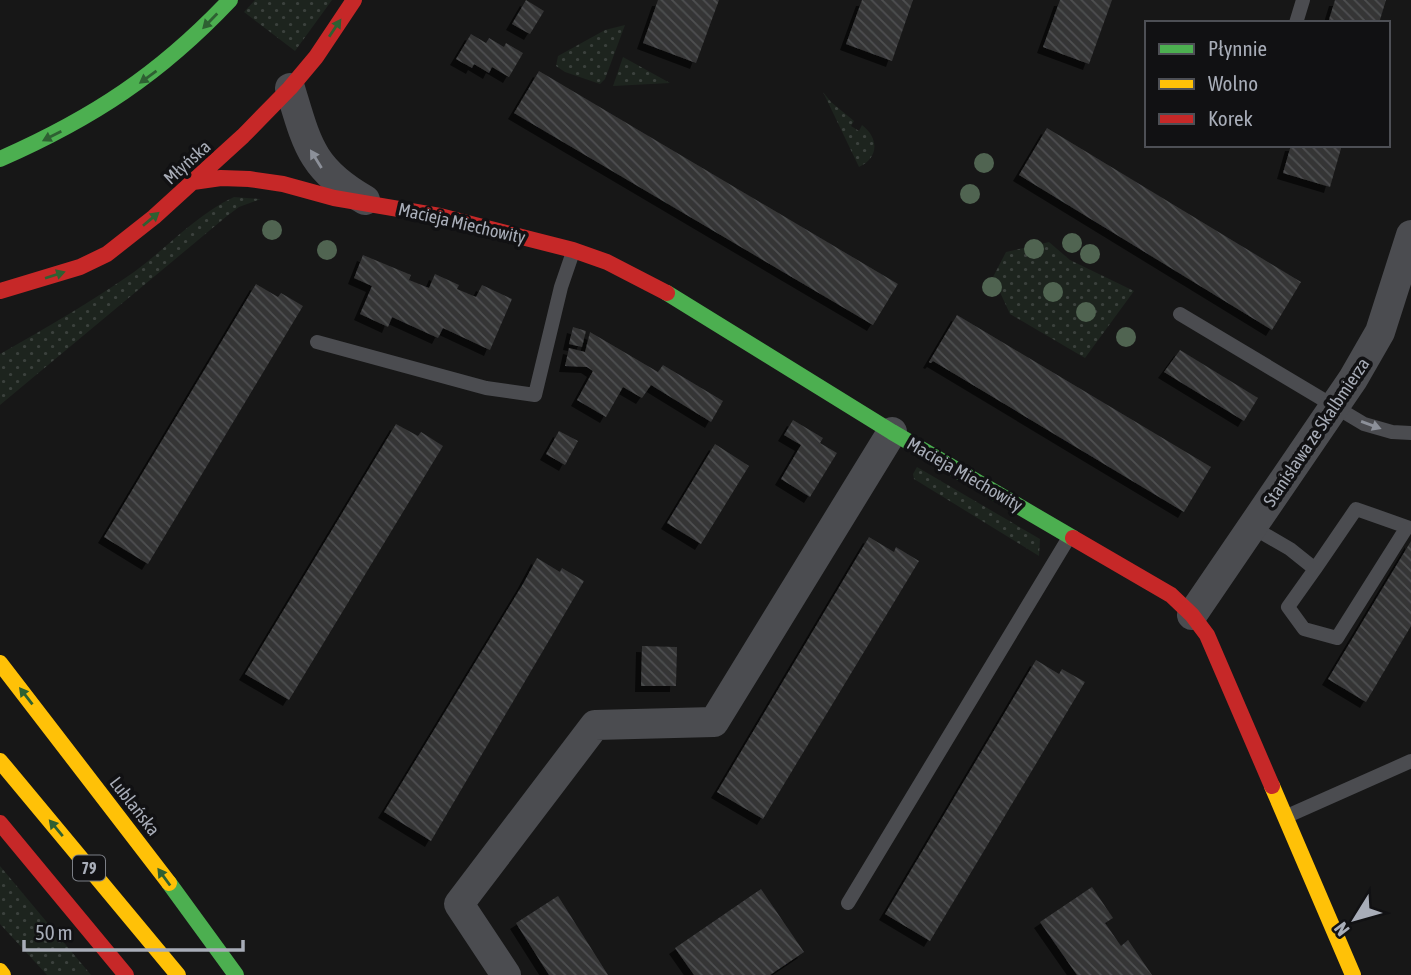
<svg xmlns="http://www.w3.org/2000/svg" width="1411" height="975" viewBox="0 0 1411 975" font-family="'Asap Condensed',sans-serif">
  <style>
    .grass { fill: url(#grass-dots) }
    .building { fill: url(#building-back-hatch); filter: url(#shadow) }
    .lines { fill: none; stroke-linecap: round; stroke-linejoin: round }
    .lane { stroke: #4b4c50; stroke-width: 14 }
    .street { stroke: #4b4c50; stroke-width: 30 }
    .fast { stroke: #4caf50; stroke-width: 16 }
    .slow { stroke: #ffc107; stroke-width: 16 }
    .jam { stroke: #c62828; stroke-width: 16 }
    .tree { fill: #506451 }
    .oneway { fill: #2e6032 }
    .oneway2 { fill: #8c9099 }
    .labels { text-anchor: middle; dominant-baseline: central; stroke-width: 7; stroke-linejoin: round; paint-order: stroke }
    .shield { fill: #111113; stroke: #7b7e86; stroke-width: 2 }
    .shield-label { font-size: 16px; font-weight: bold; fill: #a8adb8 }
    .street-label { font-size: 18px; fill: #a8adb8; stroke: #111113 }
  </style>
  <defs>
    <pattern id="grass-dots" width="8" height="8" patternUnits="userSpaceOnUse" patternTransform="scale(1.75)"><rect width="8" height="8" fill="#1d241e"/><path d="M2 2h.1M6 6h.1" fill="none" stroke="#3b413d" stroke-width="1.8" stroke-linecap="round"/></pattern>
    <pattern id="building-back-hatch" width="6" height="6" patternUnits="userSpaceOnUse" patternTransform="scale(1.75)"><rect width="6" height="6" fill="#353536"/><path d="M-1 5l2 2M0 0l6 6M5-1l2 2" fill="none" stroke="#4f5051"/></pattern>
    <filter id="shadow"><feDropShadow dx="-6" dy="6" stdDeviation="0" flood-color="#0009"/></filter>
  </defs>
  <rect width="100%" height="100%" fill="#171717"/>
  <!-- grass -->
  <path class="grass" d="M255,0H332L295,51L244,12Z
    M625,25L605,79L600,84L565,72L556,66L558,56L605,30Z
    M623,57L670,83L613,86Z
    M823,92L831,102L854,121L851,126L859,131L862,125C879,138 879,158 859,167Z
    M234,197L261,199L239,207L227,216L0,405V354C46,328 91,302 134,272C168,247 197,214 234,197Z
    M1049,242L1070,260L1134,291L1085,358L1010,314L993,277L1006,252Z
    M917,467L1040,539L1039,556L914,479L913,474Z
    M0,866L91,975H47L0,924Z"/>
  <!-- building -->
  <path class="building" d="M526,0L544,11L530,34L512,24Z
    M658,0H719L696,63L643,43Z
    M862,0H913L892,61L846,44Z
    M1060,0H1112L1089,64L1043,47Z
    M1335,0H1386L1379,23H1328Z
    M471,34L486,43L489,38L504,47L506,43L523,53L509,77L492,67L489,73L474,64L472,68L456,59Z
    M539,71L898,284L873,325L514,113Z
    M1047,128L1301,282L1272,330L1019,175Z
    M1291,145H1342L1330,187L1283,173Z
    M363,255L411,275L409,280L429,288L435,274L459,285L457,289L476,297L482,285L512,299L490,350L443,328L438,338L392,317L388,327L360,314L372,286L354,278Z
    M256,284L278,297L281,293L303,306L148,564L104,537Z
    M957,315L1211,467L1184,512L933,361L931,363L929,362Z
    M573,327L586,331L582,347L569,344Z
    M590,332L658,372L663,365L723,401L711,422L651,385L642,398L623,387L606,417L577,400L593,371L587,367L565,366L569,348L585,352Z
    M1180,350L1258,398L1244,421L1164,372Z
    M793,420L823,438L820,443L837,453L810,497L781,479L801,445L784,435Z
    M396,424L418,436L421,432L443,446L289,700L245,674Z
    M559,431L578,441L565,465L546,454Z
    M715,444L749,466L701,544L667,523Z
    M869,537L894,552L896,547L919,561L763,819L717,792Z
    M1411,541V626L1366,702L1328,679Z
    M537,558L560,572L562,568L584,581L431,841L384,812L523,584Z
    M642,646L677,647L676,686H641Z
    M1036,660L1059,674L1062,669L1085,682L930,941L885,914Z
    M1092,887L1113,918L1105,923L1121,946L1128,940L1152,975H1077L1040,922Z
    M761,889L804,952L770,975H694L675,948Z
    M558,896L608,975H549L516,923Z"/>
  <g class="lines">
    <!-- lane -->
    <path class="lane" d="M1296,23L1303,0
      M1180,314L1364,424L1392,432L1411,433
      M317,342L486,388L535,395L561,287L573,252
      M1252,527L1290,549L1315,569L1356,509L1407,527L1337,638L1304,629L1288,607L1315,569
      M1285,817L1411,761
      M848,903L1068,539"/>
    <!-- street -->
    <path class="street" d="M290,88C307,144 311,169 365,200
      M1192,615L1353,379L1380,332L1411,235
      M506,975L459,904L595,725L714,722L892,432"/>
    <!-- fast -->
    <path class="fast" d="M0,159C93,118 160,74 230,0
      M667,293L892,432L1073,538
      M169,883L236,975"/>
    <!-- slow -->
    <path class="slow" d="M0,663L169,883
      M0,761L178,975
      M1272,786L1353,975
      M0,971L3,975"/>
    <!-- jam -->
    <path class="jam" d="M193,182L221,178L249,179L283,184L334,198L440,216L573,250L607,262L667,293
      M0,291L80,267L107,254L154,217L243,136L290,88L316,57L354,0
      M1073,538L1171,595L1192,615L1207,635L1272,786
      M0,823L126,975"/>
  </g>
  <!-- trees -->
  <g class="tree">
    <circle cx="984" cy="163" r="10"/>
    <circle cx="970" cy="194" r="10"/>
    <circle cx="272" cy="230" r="10"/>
    <circle cx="1072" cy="243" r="10"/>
    <circle cx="1034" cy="249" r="10"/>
    <circle cx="327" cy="250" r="10"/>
    <circle cx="1090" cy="254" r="10"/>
    <circle cx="992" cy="287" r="10"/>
    <circle cx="1053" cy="292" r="10"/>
    <circle cx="1086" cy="312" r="10"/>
    <circle cx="1126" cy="337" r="10"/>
  </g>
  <!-- one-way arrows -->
  <defs><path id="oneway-solid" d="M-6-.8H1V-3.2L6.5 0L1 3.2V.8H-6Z" transform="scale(1.75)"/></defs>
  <g class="oneway">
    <use href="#oneway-solid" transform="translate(210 21) rotate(134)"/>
    <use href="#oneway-solid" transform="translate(335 28) rotate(-56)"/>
    <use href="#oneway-solid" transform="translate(148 77) rotate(144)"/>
    <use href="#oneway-solid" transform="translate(52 136) rotate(153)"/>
    <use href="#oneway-solid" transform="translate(151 219) rotate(-40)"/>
    <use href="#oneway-solid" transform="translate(55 275) rotate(-18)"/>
    <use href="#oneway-solid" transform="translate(26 696) rotate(-128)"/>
    <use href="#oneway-solid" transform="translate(56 828) rotate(-130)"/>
    <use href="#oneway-solid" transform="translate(164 877) rotate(-126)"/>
  </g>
  <g class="oneway2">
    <use href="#oneway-solid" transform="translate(316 159) rotate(-122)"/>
    <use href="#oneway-solid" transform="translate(1371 425) rotate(20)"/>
  </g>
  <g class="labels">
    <!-- shield labels -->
    <rect class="shield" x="73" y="855.5" width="32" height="25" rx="5"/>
    <g class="shield-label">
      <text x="89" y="868">79</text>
    </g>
    <!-- street labels -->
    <g class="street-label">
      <text transform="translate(187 162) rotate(-42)">Młyńska</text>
      <text transform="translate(462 223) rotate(13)">Macieja Miechowity</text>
      <text transform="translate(1316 432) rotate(-56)">Stanisława ze Skalbmierza</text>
      <text transform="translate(965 474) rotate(30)">Macieja Miechowity</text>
      <text transform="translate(135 806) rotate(52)">Lublańska</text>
    </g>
  </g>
  <!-- legend -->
  <rect x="1145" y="21" width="245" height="126" fill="#111113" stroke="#4d4f55" stroke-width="2"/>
  <rect x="1159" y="44" width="35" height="10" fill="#4caf50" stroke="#4d4f55" stroke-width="2"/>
  <text x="1208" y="56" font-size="21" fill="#a8adb8">Płynnie</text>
  <rect x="1159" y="79" width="35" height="10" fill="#ffc107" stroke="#4d4f55" stroke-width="2"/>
  <text x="1208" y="91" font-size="21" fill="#a8adb8">Wolno</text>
  <rect x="1159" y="114" width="35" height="10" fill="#c62828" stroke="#4d4f55" stroke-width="2"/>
  <text x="1208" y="126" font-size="21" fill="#a8adb8">Korek</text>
  <!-- north arrow -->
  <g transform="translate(1355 919) rotate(233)" stroke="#111113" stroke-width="5" paint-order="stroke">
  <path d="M0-5L12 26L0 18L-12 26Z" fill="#a8adb8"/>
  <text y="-10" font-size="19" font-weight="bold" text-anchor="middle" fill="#a8adb8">N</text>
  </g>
  <!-- scale -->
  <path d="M24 940v10h219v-10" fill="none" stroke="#a8adb8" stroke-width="3.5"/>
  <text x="35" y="940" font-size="21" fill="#a8adb8" stroke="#111113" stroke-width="5" paint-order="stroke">50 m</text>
</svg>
